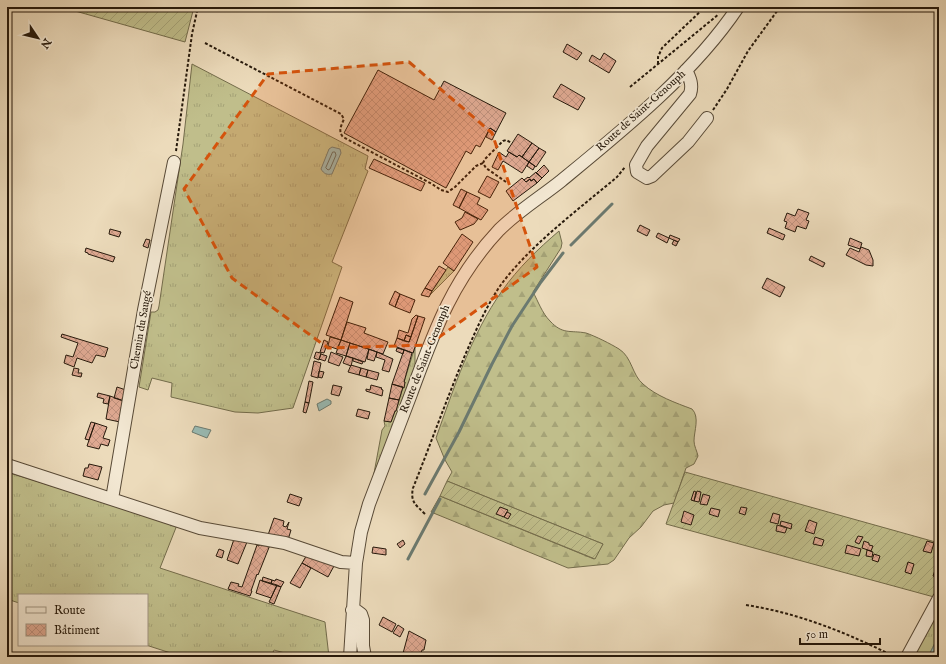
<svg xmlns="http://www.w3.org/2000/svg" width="946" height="664" viewBox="0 0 946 664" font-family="'IM FELL English',serif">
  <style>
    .grass { fill: url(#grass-tufts); stroke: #736c4b }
    .forest { fill: url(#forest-firs); stroke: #736c4b }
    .garden { fill: url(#garden-furrows); stroke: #736c4b }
    .water { fill: #99bbb4; stroke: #6b7a70 }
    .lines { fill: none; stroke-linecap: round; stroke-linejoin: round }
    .shore { stroke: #606a60; stroke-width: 1 }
    .stream { stroke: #6b7a70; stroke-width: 3 }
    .building { fill: url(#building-cross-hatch); stroke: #26190b }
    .minor-casing { stroke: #584a37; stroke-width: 14 }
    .path { stroke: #26190b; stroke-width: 2; stroke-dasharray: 3 2; stroke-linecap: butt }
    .minor { stroke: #f3e8d3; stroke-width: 12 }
    .marked { fill: #d5530c; fill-opacity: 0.2; stroke: #d5530c; stroke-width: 3; stroke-dasharray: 8 5; stroke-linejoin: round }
    .labels { text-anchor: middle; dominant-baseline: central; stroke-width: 3.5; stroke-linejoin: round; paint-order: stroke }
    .street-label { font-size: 11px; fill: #26190b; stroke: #f3e8d3 }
  </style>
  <defs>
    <pattern id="grass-tufts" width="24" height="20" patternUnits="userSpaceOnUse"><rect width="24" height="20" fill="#c0be8b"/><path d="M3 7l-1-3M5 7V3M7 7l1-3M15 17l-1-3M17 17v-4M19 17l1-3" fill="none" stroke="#a5a377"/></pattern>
    <pattern id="forest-firs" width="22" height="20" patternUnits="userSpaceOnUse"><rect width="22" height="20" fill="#c0be8b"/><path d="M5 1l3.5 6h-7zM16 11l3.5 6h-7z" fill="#a5a377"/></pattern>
    <pattern id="garden-furrows" width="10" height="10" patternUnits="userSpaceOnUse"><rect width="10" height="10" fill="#c0be8b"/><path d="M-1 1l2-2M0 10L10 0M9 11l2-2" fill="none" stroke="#a5a377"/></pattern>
    <pattern id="building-cross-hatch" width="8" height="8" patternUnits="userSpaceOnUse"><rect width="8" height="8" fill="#dfa992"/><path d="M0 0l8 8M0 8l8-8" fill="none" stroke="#bf917d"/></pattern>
  </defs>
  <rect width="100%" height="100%" fill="#ecdbbb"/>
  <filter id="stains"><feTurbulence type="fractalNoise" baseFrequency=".005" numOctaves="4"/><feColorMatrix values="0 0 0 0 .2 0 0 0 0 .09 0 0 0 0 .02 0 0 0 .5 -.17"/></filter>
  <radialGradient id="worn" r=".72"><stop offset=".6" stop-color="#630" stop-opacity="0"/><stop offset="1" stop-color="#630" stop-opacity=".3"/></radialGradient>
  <!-- grass -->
  <path class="grass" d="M192,64L368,156L365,169L368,171L332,262L342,267L293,408L258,413L235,412L171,397L172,383L152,378L148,390L139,387L151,312H155L158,310L159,306L183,144Z
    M448,267L454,271L430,295L432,291Z
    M415,347V365L413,374L372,484L382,430L385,426L384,421L391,422L395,411H396L403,387H404L405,382H404Z
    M7,472L177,525L160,568L325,622L329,657H299L274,650L271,657H183L146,645L147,595H19V603L7,599Z
    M939,606V635L928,657H911Z"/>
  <!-- forest -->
  <path class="forest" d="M559,231L562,243L561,248L533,292C538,301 542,313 550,321C563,335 570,330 586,333C595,336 611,344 619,349C632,357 632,375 643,384C656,396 676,403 692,409C700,417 694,431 694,441C694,446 697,451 698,456L694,464L686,468L674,503L664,505L653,511L641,527L629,538L614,560L608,564L568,568L431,512L440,496L594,559L603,544L447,481L452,472L445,460L436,438C453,390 472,333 502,291C518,268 538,249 559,231Z"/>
  <!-- garden -->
  <path class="garden" d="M61,7H194L185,42Z
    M685,472L939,543V587L934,597L666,524Z
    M447,481L603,544L595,559L440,496Z"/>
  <!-- water -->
  <path class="water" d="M332,147L340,149L341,153L332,174C327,175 324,174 321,169L329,149Z
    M327,399L331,401V404L319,411L317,404Z
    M195,426L211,430L207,438L192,432Z
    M939,635V657H928Z"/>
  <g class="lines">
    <!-- shore -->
    <path class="shore" d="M333,152H335L336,155L330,169L328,170L326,168Z"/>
    <!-- stream -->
    <path class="stream" d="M571,245L612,204
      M425,494L459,432L492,364L512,326L541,282L563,253
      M408,559L440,499"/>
  </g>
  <!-- building -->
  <path class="building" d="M567,44L582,53L577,60L563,52Z
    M604,53L616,61L609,73L589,61L592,55L600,60Z
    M378,70L434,100L444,81L506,113L496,132L490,128L480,147L476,145L471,154L466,151L446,188L344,133Z
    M561,84L585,98L578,110L553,97Z
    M490,128L496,132L492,140L486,137Z
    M518,134L532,143L522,157L519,155L517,157L507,151Z
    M532,143L539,148L529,162L522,157Z
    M539,148L546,152L536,167L529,162Z
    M499,152L506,157L509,152L517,157L519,155L529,162L522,173L503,161L498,170L492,167Z
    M374,159L425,183L421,191L369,168Z
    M529,162L535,166L533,170L527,166Z
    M544,165L549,171L542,178L536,173Z
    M536,172L542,178L537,183L534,179L531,181L530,179L526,182L524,180L528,177L529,178Z
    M487,176L499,182L490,198L478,192Z
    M522,178L526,182L530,179L531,181L534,179L537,183L513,201L506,191Z
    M461,189L467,192L459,208L453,205Z
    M467,192L480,198L477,204L488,210L481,220L459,208Z
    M798,209L809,213L806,220L809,221L806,229L797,226L795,232L785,228L787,222L784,221L787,213L795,216Z
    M465,212L478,219L474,224L460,230L455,222L462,218Z
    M640,225L650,230L647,236L637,231Z
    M769,228L785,235L783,240L767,233Z
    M110,229L121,232L119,237L109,234Z
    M658,233L669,238L667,243L656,237Z
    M462,234L473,242L454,271L443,263Z
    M670,235L680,239L678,242L669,238Z
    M850,238L862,243L860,249L848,245Z
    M146,239L150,240L148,248L143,246Z
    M674,240L678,242L676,246L672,244Z
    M861,247L869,250L873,260V266L866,265L846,255L850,248L859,252Z
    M86,248L115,257L113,262L88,254V253L85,252Z
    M811,256L825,263L823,267L809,260Z
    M439,266L446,270L432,291L425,288Z
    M767,278L785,287L780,297L762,288Z
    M425,288L432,291L429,297L421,295Z
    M395,291L400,294L395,307L389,304Z
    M400,294L415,300L410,313L395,307Z
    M340,297L353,302L341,340L326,335Z
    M416,315L418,316L411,337L406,335L404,341L397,338L399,330L408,333L412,319Z
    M418,316L425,318L413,353L394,346L397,338L409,342Z
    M347,322L366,328L364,333L388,342L383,354L341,340Z
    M62,334L108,348L105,357L96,355L92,363L77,358L74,367L64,363L66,355L73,357L78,343L61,337Z
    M406,335L411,337L409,342L404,341Z
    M330,337L341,340L337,349L328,346Z
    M324,340L328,342L324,353L320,352Z
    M341,340L350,343L346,356L336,353Z
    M350,343L369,349L365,362L346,356Z
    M397,348L404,350L403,354L396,351Z
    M369,349L377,352L374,361L367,359Z
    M404,350L412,353L404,382H405L404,388L392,384Z
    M316,352L321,353L319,360L314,358Z
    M331,352L343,357L339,366L328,362Z
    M377,352L393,359L389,372L382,370L385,360L376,357Z
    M321,354L327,356L325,361L319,359Z
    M346,356L353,358L351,366L343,363Z
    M353,358L363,362L362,364L353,361Z
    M314,361L321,363L318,378L311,376Z
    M351,365L361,368L359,375L348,372Z
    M74,368L79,369L78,373H82L81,377L72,375Z
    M361,368L368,370L366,377L359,375Z
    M368,370L379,373L377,380L366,377Z
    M319,371L324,372L322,378L318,377Z
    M309,381L313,382L309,403L305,402Z
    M392,384L403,387L399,400L389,398Z
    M333,385L342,387L339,396L331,394Z
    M371,385L382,388L381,389L383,390L382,396L366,391V389L370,390Z
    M117,387L126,390L124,401L114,398Z
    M98,393L110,396L108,404L103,403L104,399L97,397Z
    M110,396L124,401L120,422L106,419Z
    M389,398L399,400L396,411H395L391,422L384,421Z
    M305,402L309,403L306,413L303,412Z
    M358,409L370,412L368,419L356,416Z
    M91,422L95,423L89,440L85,439Z
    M95,423L107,427L103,438L110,440L108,446L101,444L99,449L87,446Z
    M89,464L102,467L98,480L83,476L85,468H88Z
    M694,491L696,492L694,501L691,500Z
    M697,491L701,492L699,502L694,501Z
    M290,494L302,498L299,506L287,502Z
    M703,494L710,496L707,505L700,504Z
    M500,507L508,510L504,517L496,514Z
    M741,507L747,508L745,515L739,513Z
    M711,508L720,510L718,517L709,514Z
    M684,511L694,515L691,525L681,522Z
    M507,512L511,514L508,519L504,517Z
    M773,513L780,515L778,524L770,522Z
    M274,518L284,521L283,526L286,527L289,522L287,529L291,530L288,540L268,535Z
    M809,520L817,523L814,534L805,531Z
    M781,521L792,524L791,529L780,525Z
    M777,525L787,528L785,533L776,531Z
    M858,536L863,537L859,544L855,542Z
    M815,537L824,540L822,546L813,544Z
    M234,539L247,542L238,564L227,560Z
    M403,540L405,544L400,548L397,544Z
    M864,541L869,543V545L873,546L871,551L862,548Z
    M927,541L934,543L931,553L923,551Z
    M260,543L270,545L258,575L257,574L251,591H252L250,596L228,589L231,582L239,584L238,586L242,587L257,545L259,546Z
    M847,545L861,549L859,556L845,553Z
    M373,547L386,549V555L372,553Z
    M219,549L224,551L222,558L216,556Z
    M867,550L873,552L872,557L866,556Z
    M308,553L334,566L328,577L302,563Z
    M874,554L880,556L878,562L872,560Z
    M908,562L914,564L911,574L905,572Z
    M302,563L311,568L300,588L290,583Z
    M935,570L939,572V578L933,576Z
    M263,577L272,580L271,584L262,581Z
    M276,579L284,582L281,587L271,584L272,580L275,581Z
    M260,580L277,585L271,598L256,593Z
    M277,585L281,587L274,604L269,602Z
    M383,617L396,624L392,632L379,625Z
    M398,625L404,629L400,637L393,633Z
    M409,631L426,640L424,650H422L420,657H402Z"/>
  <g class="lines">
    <!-- minor casing -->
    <g class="minor-casing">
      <path id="minor" d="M686,70C690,78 693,85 690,94L647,146L636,165L637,172L647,178L652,176L688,142L707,118
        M7,465L200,528L285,543L341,562L356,563
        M112,499L144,310L174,162
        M352,610L357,611L361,614L363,620V646L365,657
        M350,657L356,563L361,532L369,504C383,468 397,431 411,394C434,332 452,280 499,230C518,211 541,197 561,181C622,131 694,73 738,7
        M907,657L939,598"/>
    </g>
    <!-- path -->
    <path class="path" d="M205,43L341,114L344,119C341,126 338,131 343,137L432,184L441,190L448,192L455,187L476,166L483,163
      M658,64V57L662,48L705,7
      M630,87L719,14
      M713,110L727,89L748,51L780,7
      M176,151L192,34L198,7
      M506,182L486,168L483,163L485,159L503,141L506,140L512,143
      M425,514C416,505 410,502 413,488C431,443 447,398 466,353C476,330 486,307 500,286C529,246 579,209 617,177L625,167
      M746,605C798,613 848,633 895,657"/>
    <!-- minor -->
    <use href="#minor" class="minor"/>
  </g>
  <!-- marked area -->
  <path class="marked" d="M409,62L492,133L537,267L428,345L328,348L232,278L184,189L268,74Z"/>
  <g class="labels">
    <!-- street labels -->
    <g class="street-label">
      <text transform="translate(641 111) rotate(-42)">Route de Saint-Genouph</text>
      <text transform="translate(141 330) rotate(-80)">Chemin du Saugé</text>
      <text transform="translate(425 359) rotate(-68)">Route de Saint-Genouph</text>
    </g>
  </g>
  <!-- margin -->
  <rect width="946" height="664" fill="none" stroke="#ecdbbb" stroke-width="24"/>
  <rect x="8" y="8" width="930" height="648" fill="none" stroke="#26190b" stroke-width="2"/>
  <rect x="12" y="12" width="922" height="640" fill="none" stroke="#26190b"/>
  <!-- legend -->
  <rect x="18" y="594" width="130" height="52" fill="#f3e8d3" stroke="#a19583"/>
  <rect x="26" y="607" width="20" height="6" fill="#f3e8d3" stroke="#a19583"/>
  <text x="54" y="614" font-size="12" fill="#26190b">Route</text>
  <rect x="26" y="624" width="20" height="12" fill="url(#building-cross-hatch)" stroke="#a19583"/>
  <text x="54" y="634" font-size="12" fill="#26190b">Bâtiment</text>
  <!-- north arrow -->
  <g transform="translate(38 38) rotate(125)" stroke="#f3e8d3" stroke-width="3" paint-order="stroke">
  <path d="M0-3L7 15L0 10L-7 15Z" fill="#26190b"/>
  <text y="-6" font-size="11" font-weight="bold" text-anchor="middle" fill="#26190b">N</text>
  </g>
  <!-- scale -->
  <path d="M800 638v6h80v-6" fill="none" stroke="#26190b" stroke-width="2"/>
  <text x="806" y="638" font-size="12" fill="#26190b" stroke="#f3e8d3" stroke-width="3" paint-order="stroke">50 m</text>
  <rect width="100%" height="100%" filter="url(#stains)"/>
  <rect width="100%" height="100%" fill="url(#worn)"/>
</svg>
